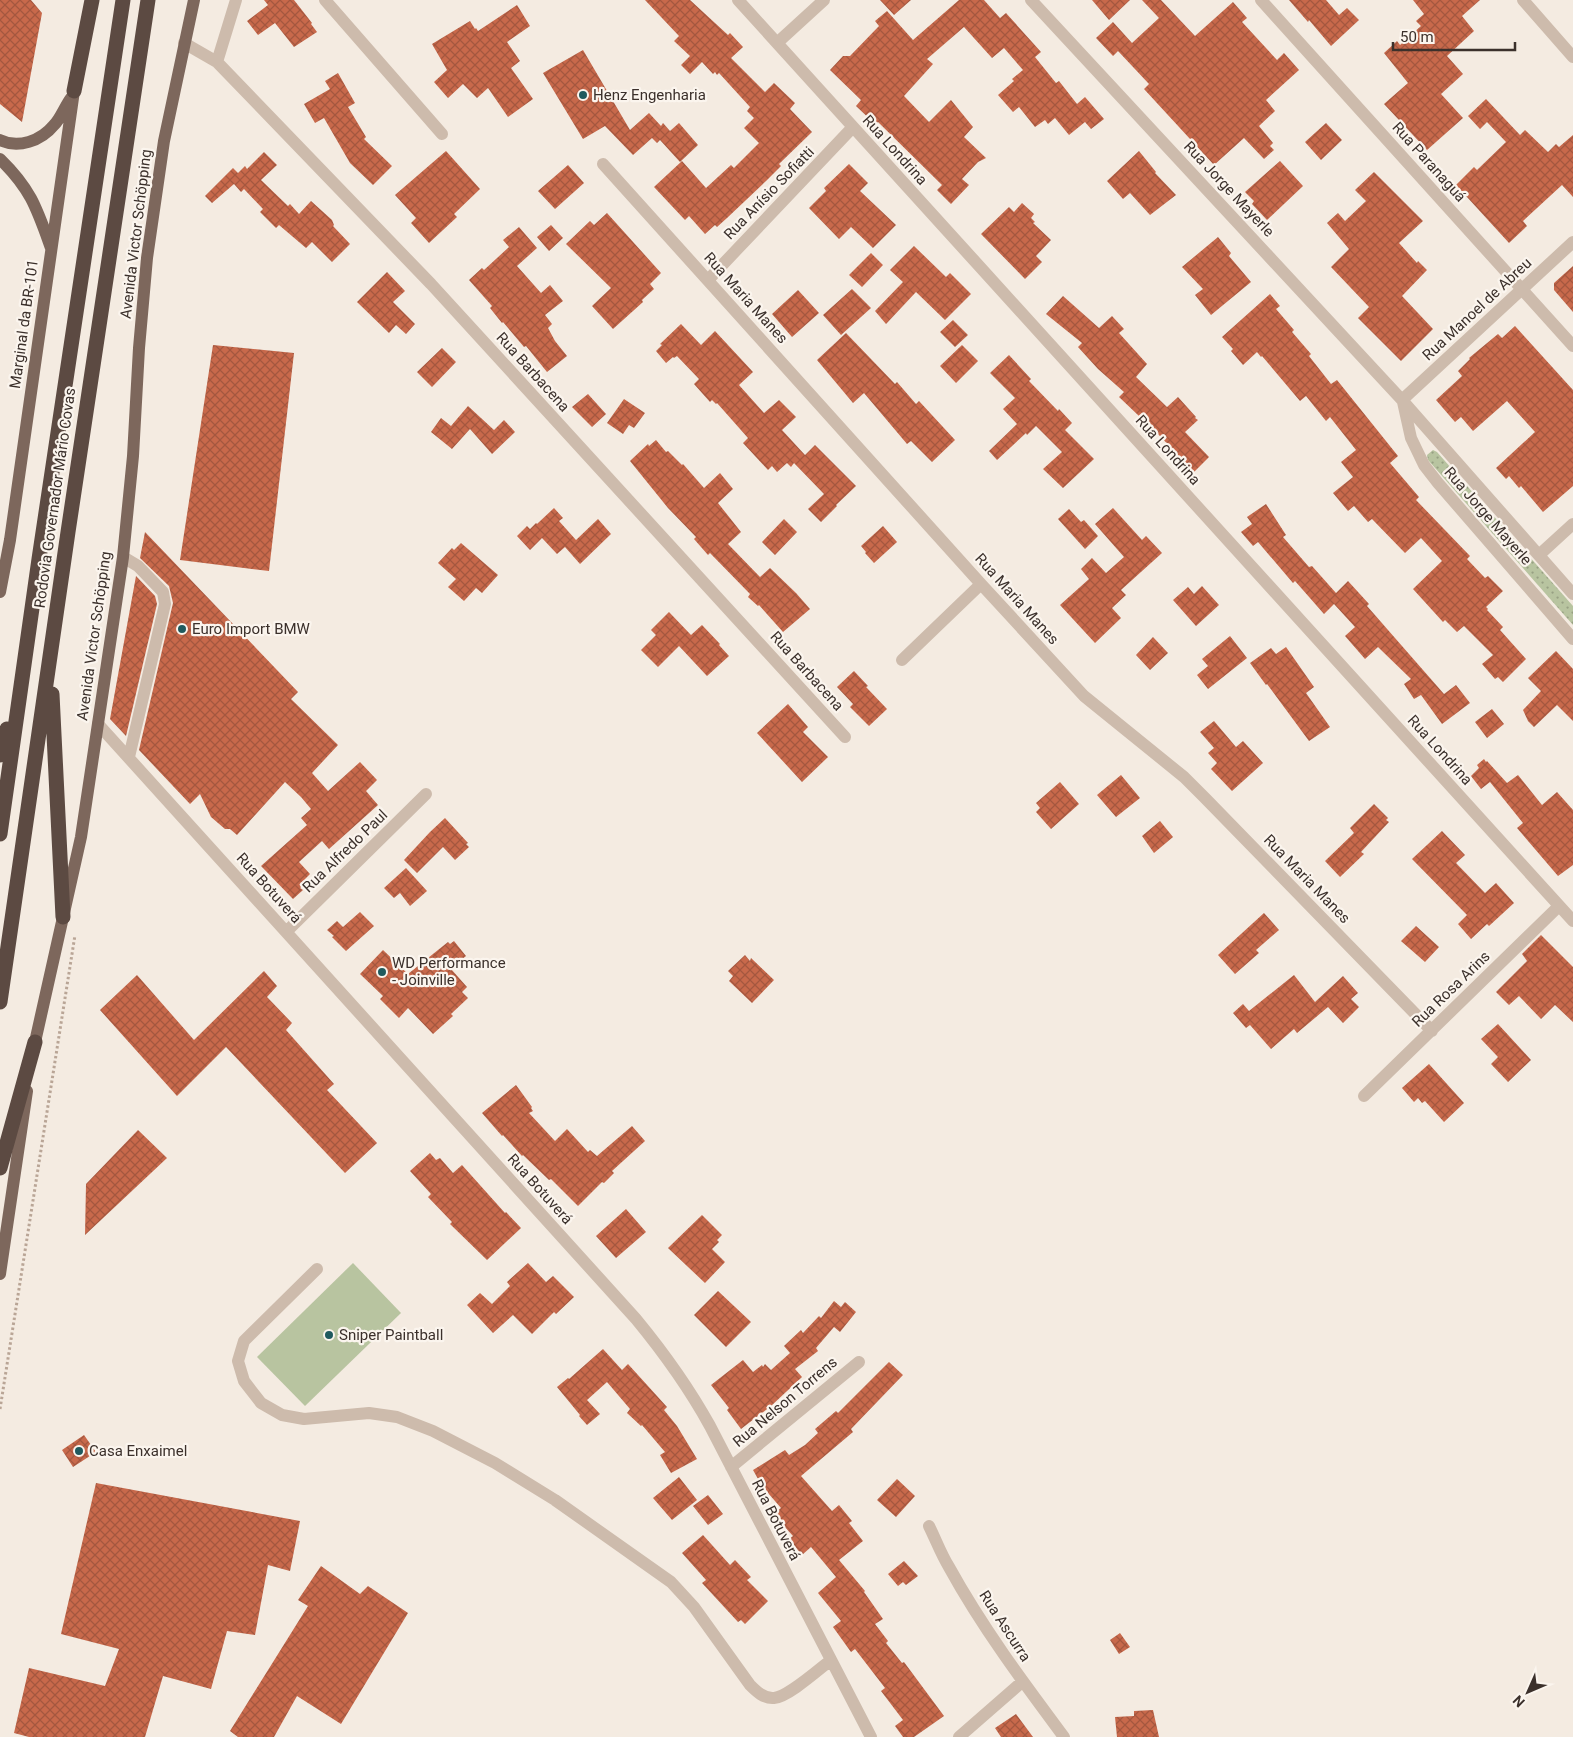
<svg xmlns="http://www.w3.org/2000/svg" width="1573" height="1737" viewBox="0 0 1573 1737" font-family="Roboto,sans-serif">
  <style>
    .grass { fill: url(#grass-dots) }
    .pitch { fill: #b8c4a0 }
    .building { fill: url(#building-cross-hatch) }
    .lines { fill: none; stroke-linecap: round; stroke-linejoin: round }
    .path { stroke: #b9a596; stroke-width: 3; stroke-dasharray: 2.5 2.5; stroke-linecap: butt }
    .minor { stroke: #cdbbac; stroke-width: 12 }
    .major { stroke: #7d675c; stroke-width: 12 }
    .highway { stroke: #5c4a42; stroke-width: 15 }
    .poi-dot { fill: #1f5a5e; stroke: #fbf5ee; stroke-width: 2 }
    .labels { text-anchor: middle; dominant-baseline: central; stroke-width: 4.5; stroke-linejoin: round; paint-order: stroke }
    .poi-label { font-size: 15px; fill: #3b302b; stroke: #fbf5ee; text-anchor: start }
    .street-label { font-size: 15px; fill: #3b302b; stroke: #fbf5ee }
  </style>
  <defs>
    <pattern id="grass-dots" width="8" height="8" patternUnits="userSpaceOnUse" patternTransform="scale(1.25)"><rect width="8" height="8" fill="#b8c4a0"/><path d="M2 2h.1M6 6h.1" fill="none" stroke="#97a083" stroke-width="1.8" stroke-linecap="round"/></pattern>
    <pattern id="building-cross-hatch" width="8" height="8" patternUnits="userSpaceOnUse" patternTransform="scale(1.25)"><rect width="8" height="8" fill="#c8694b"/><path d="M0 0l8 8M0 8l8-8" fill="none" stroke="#a4573f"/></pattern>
  </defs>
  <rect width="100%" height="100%" fill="#f4ebe1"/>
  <!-- grass -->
  <path class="grass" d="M1433,450L1437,452L1573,606V625L1428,460L1427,455Z"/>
  <!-- pitch -->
  <path class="pitch" d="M353,1263L401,1313L305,1406L257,1357Z"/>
  <!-- building -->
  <path class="building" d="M0,0H31L42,13L22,122L0,104Z
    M264,0H294L312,23L311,24L317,32L294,47L275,23L258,35L247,21L268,5Z
    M645,0H690L728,35L730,33L743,47L731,58L765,92L774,83L795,103L790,109L812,132L779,164L781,166L766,181L727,218L717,227L715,225L705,234L689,216L685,220L654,187L682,161L706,188L731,165L734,168L759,143L744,128L754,118L747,111L750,107L719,73L717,75L715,72L713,74L702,62L690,74L681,65L690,56L674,41L679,36Z
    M880,0H911L894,15Z
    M959,0H984L1000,18L1006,13L1041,52L1035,57L1056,83L1059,81L1077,104L1085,97L1104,119L1091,129L1085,122L1069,135L1055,118L1048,124L1045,120L1035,127L1019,107L1013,112L998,95L1014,81L1012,79L1023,70L1004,48L992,58L964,27L927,59L933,64L904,96L929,122L951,100L973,127L964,137L986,158L978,162L962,179L969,185L951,204L937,190L942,185L878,122L875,124L856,106L861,100L830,70L843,56H850L879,26L875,21L887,11L913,40Z
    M1092,0H1130L1109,20Z
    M1142,0H1161L1195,36L1233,2L1247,18L1242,22L1277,60L1284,53L1299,70L1266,100L1275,111L1259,126L1273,143L1270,146L1274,150L1264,159L1244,138L1214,165L1144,89L1149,84L1118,51L1113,56L1096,38L1113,22L1132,43L1159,18Z
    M1289,0H1326L1339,15L1347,8L1359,20L1331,46L1309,20L1308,22Z
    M1413,0H1480L1462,16L1474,31L1447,56L1463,74L1441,94L1463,118L1427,150L1384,104L1408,83L1384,53L1397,41L1400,45L1421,26L1416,21L1424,14Z
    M517,5L530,26L507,42L520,61L511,68L533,99L508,117L488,88L477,98L463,84L448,98L434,82L447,70L432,44L470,21L475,29L476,28L478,31Z
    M583,50L630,130L649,113L661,126L663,123L670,131L679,123L698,145L680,162L660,140L657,143L652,138L633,155L605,126L583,139L543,73Z
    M338,73L355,103L348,107L366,137L364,139L392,166L373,185L350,163L324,118L315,123L304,104L330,89L325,81Z
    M1486,99L1520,135L1525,130L1548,152L1556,144L1559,147L1573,135V197L1562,185L1523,221L1527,226L1509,243L1456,185L1474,167L1477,170L1506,142L1487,122L1480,129L1468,116Z
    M1326,123L1342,140L1321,160L1305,142Z
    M446,151L480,189L454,214L457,217L429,243L411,223L416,218L395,195Z
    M1139,151L1156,172L1155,173L1176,195L1150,215L1130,193L1123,199L1107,181Z
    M264,152L277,165L261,180L288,206L290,204L299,214L311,201L332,220L334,225L333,226L350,244L332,262L312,242L306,248L279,225L276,228L260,212L263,209L244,189L241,192L234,184L212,203L205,196L233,168L238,173L245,166L247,169Z
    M1280,161L1303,186L1267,220L1252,204L1254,201L1245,192Z
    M849,164L868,183L860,191L896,225L873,248L851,227L839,239L809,208L826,191L824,188Z
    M568,165L584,183L555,209L538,191Z
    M1374,172L1423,221L1399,243L1417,263L1418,261L1427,270L1402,296L1433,329L1401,361L1358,318L1369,307L1331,267L1349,249L1327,223L1338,213L1345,221L1366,201L1355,190Z
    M1022,203L1034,214L1031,218L1035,222L1033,223L1051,240L1036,256L1042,262L1025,279L981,234L1009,207L1014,212Z
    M607,213L661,273L650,284L654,289L642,300L643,302L613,329L592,306L611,288L566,244L590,221L594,225Z
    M551,225L563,238L549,251L537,237Z
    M519,227L537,248L517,266L541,293L550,285L563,301L545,315L552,324L548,328L555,341L567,356L547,372L526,346L524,347L503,322L502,323L490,308L492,306L469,280L482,268L484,270L509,247L503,240Z
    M1218,237L1231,253L1229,256L1251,282L1211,315L1195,295L1203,289L1182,267Z
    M914,246L946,277L950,273L971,294L945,320L916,292L886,324L875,311L903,282L890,270Z
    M871,253L883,265L862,287L849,275Z
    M1573,266V312L1554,290V283Z
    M387,272L405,291L393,302L415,324L406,334L396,325L389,333L357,302Z
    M852,289L871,308L841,335L823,315Z
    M798,290L819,313L792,337L772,314Z
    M1270,294L1280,306L1276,309L1294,330L1292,332L1311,354L1309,356L1331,384L1337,380L1398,456L1390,463L1419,497L1416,500L1470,556L1467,559L1485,578L1488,576L1503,591L1486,607L1488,609L1487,610L1503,627L1500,630L1526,659L1503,682L1498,677L1495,679L1482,664L1493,655L1464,626L1457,632L1445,620L1443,622L1413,589L1442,561L1421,538L1405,553L1372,519L1368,522L1354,506L1348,511L1333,493L1353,477L1341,462L1356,450L1330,417L1326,421L1306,396L1300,401L1262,356L1261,357L1257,352L1243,365L1231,351L1233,349L1222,337Z
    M1063,296L1099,328L1112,316L1124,329L1119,333L1147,364L1136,377L1167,407L1178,397L1196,417L1195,418L1198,420L1185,432L1209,457L1194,472L1140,415L1139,416L1119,397L1124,392L1098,369L1078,347L1082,343L1046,314Z
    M953,320L968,335L955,347L940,332Z
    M681,324L701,345L715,331L753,372L739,385L764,413L779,400L796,417L782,430L805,455L815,445L856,486L836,505L837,506L821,522L808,509L824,494L794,463L791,467L787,463L777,472L772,466L768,470L743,443L748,438L717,403L716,404L712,400L710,402L694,384L699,379L677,356L674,358L673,357L666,363L656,351L662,345L660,344Z
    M1515,326L1573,390V486L1543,512L1521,486L1519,488L1509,476L1506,479L1496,468L1535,432L1507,401L1473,431L1461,417L1455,422L1436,400L1462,376L1458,371L1470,359L1469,358L1498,334L1502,338Z
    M846,333L895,384L897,382L916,404L919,401L955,440L932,462L911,441L907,444L864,393L853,403L817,360Z
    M213,345L294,353L269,571L180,560Z
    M962,345L978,361L956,383L940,366Z
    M442,348L456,362L432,387L417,372Z
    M1009,355L1031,379L1029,381L1058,411L1059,409L1072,423L1065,430L1094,459L1063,488L1043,469L1062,452L1036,426L1027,435L1026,433L997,460L989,451L1017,424L1003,409L1015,398L990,373Z
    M588,394L606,414L592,427L572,407Z
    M624,399L645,413L634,428L629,425L623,434L607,423Z
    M468,406L494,430L504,420L515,432L492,454L470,429L452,449L431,432L441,418L451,426Z
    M656,440L666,452L668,451L682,465L683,464L704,488L720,473L733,489L718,503L741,532L728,544L760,577L770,568L796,593L810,609L783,632L759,605L758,606L748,597L750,594L710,553L708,555L694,539L696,537L668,508L630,461L648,444L649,446Z
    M1266,504L1286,535L1283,537L1309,567L1312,566L1336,593L1348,581L1369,604L1367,606L1444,694L1456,685L1470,703L1442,724L1421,695L1414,699L1404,684L1411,679L1378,647L1365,659L1345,636L1355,627L1334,604L1324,614L1295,581L1293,583L1258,542L1253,546L1241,532L1252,524L1247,517Z
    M554,508L563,518L559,521L576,540L598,519L611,534L580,564L565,547L557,554L542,538L530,550L517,536L527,526L530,529L536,523L537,524Z
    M1113,508L1142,540L1146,536L1162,553L1121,590L1126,595L1112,608L1121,618L1095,643L1060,605L1089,579L1081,569L1092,558L1106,573L1124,557L1095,524Z
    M1069,509L1081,522L1084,520L1098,536L1085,549L1058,519Z
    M784,519L797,532L775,555L762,542Z
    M883,526L897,542L874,563L865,553L866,552L861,546Z
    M145,532L298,692L291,699L338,745L312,773L328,791L360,762L377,780L366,791L378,805L329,849L322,841L299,862L310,874L305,879L307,882L300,888L303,890L293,899L261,866L307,825L301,818L311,809L301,797L285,782L237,835L230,829H225L211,817L200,794L190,804L139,750L173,603L169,586L140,558Z
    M461,543L498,575L482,593L476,588L464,601L448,587L456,579L438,563L452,548L454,550Z
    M136,576L155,596L157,604L126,736L110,719Z
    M1202,586L1219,605L1196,626L1173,600L1188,587L1194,594Z
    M669,612L691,635L702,625L720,644L719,645L729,656L707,676L679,646L658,667L641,650L656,635L651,630Z
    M1230,636L1247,658L1208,689L1197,675L1208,666L1202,659Z
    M1153,637L1168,653L1150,670L1136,655Z
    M1286,647L1314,687L1306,693L1330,727L1309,741L1267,684L1266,685L1250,663L1271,648L1276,654Z
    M1556,651L1573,669V721L1557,705L1534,727L1528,721L1523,710L1541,691L1528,678Z
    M854,671L868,686L866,687L887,709L869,726L850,707L853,704L837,687Z
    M788,704L808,727L803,732L828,757L802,782L757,733Z
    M1492,709L1504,724L1487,738L1475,722Z
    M1214,721L1236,747L1243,741L1263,763L1232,791L1211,769L1217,763L1208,753L1214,748L1200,732Z
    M1484,759L1486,762L1487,761L1507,783L1518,775L1542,805L1557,792L1573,810V865L1558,876L1517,828L1523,823L1490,782L1481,789L1471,776L1479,768L1477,765Z
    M1121,775L1140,798L1116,817L1097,795Z
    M1060,782L1079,804L1051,829L1036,812L1040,808L1036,803Z
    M1374,804L1388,818L1386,820L1389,822L1361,852L1364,854L1340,877L1325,861L1354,833L1350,828Z
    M445,818L468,843L466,844L469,847L455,860L443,847L417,873L404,860L430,832Z
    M1160,821L1173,837L1154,853L1142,836Z
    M1442,831L1465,855L1456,863L1485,893L1496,883L1514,903L1489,926L1487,924L1471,939L1458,924L1467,915L1412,859Z
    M406,868L427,891L410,906L400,893L394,898L384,888Z
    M360,912L374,926L346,951L332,937L334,936L327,930L337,921L343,927Z
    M1264,913L1279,930L1256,950L1259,953L1235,974L1218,955Z
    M1416,926L1439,947L1425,962L1401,941Z
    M1541,935L1573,967V1022L1555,1005L1541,1019L1519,996L1509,1005L1496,992L1527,961L1522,954Z
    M454,941L466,956L451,969L467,987L462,992L468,998L451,1014L453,1016L433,1034L408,1008L399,1018L380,999L383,996L360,974L383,950L408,974L448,942L450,944Z
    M745,955L750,961L751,958L774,980L752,1003L729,981L733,976L728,971Z
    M264,971L277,986L267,997L292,1023L286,1030L334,1084L327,1090L377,1143L345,1173L226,1047L177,1096L100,1010L137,975L194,1040Z
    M1294,975L1315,1002L1343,976L1358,993L1351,999L1359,1007L1343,1023L1328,1007L1297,1033L1294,1029L1271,1049L1250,1025L1246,1028L1233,1013L1243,1004L1249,1011Z
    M1498,1024L1531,1060L1508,1082L1491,1064L1498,1057L1481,1039Z
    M1429,1064L1464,1103L1444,1122L1425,1101L1422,1103L1418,1098L1414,1102L1402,1088Z
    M516,1085L532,1107L531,1108L533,1111L529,1113L555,1141L567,1129L588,1152L590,1150L597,1156L632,1126L645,1141L612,1171L614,1173L604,1183L602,1182L578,1206L551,1179L549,1180L523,1155L522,1156L503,1135L502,1136L482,1113Z
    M138,1130L167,1158L85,1235L86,1184Z
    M430,1153L436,1160L440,1158L453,1173L462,1165L505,1213L506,1212L521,1228L487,1260L450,1224L452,1222L428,1197L431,1194L410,1171Z
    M626,1209L646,1232L616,1258L596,1236Z
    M702,1215L722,1235L717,1240L719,1242L712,1249L725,1262L705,1283L668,1248Z
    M528,1263L546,1282L553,1276L574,1297L556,1314L554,1312L532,1334L513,1315L493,1333L467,1305L480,1293L492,1304L510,1286L507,1282Z
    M718,1291L751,1322L726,1347L694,1315Z
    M834,1301L841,1307L845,1302L856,1312L840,1332L834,1327L816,1348L818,1351L795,1369L802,1377L771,1406L741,1429L727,1410L729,1408L711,1385L743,1360L753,1372L762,1365L763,1367L765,1364L771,1370L790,1353L784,1346L801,1330L803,1333L819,1316L821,1318Z
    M603,1349L622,1370L628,1364L667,1407L664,1410L677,1426L697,1459L671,1473L660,1455L665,1452L642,1425L641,1426L627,1413L630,1409L607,1382L587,1400L600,1414L587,1425L579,1416L580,1415L557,1387L568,1378L569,1379Z
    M889,1362L903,1375L851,1429L853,1432L801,1476L832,1511L839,1505L852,1521L849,1523L863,1541L839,1560L865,1591L864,1592L883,1619L875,1624L888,1641L886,1643L902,1663L904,1662L944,1716L914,1737H903L895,1726L903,1720L881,1691L885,1688L855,1649L851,1652L833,1627L841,1621L818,1593L836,1577L811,1547L802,1555L789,1539L793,1536L773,1514L781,1508L762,1486L753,1470L785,1450L789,1455L805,1445L818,1433L815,1429L836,1411L838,1413Z
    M84,1435L96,1452L73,1467L62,1450Z
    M679,1477L697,1500L672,1520L653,1498Z
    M897,1479L915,1496L896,1517L877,1500Z
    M96,1483L300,1521L290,1571L268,1565L255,1635L227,1631L211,1689L163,1676L145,1737H29L14,1733L29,1668L105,1686L119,1649L61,1634Z
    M708,1495L723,1514L708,1525L693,1506Z
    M703,1535L730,1565L735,1560L751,1577L747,1580L768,1601L745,1624L741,1620L738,1622L702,1583L706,1580L682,1553Z
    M904,1561L918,1576L906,1585L903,1582L898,1586L888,1574Z
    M321,1566L360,1594L368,1586L408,1613L341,1724L297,1696L274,1737H238L230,1731L308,1606L298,1600Z
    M1120,1633L1130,1647L1119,1654L1110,1640Z
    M1153,1710L1159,1737H1117L1115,1717L1134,1716V1711Z
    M1016,1714L1033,1737H1001L995,1728Z"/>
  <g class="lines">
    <!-- path -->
    <path class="path" d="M0,1409L75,935"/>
    <!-- minor -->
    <path class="minor" d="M325,0L442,134
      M738,0L1573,921
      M1031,0L1402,400L1573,594
      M1261,0L1573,346
      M1523,0L1573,57
      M184,43L217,62L431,284L845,737
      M777,43L824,0
      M217,62L236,0
      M603,164L981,584L1084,696L1184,777L1205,798L1432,1031
      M708,280L853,127
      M1402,400L1573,242
      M1403,402L1411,438L1424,465L1438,483L1573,639
      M1539,555L1573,524
      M123,557L138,566L163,592L165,604L129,757
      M902,660L981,584
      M98,724L636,1319C664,1353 689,1388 710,1426L871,1737
      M286,932L426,794
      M1364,1096L1559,906
      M317,1269L244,1341L238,1361L244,1381L261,1403L282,1415L304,1419L369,1413L397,1417L433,1431L495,1463L555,1500L671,1582L694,1607L750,1685C756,1691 764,1699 774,1698C788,1697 818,1670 831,1660
      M731,1467L859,1362
      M929,1526C936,1540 941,1554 949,1567C982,1627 1023,1682 1064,1737
      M959,1737L1022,1682"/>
    <!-- major -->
    <path class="major" d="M0,140C18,149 41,141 54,125C61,118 65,106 71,98
      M0,159C31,189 37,209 51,248
      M0,592L10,540L74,91
      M33,1051L81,837L123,557L133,456L139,348L147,258L164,141L194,0
      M0,1274L27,1091"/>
    <!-- highway -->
    <path class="highway" d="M74,91L92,0
      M52,694L63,917
      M0,755L7,729
      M0,834L39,559L123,0
      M0,1002L68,532L148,0
      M0,1168L35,1042"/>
  </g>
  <!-- markers -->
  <g class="poi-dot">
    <circle cx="583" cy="95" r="5"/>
    <circle cx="182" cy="629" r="5"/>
    <circle cx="382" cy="972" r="5"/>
    <circle cx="329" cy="1335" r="5"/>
    <circle cx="79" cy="1451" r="5"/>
  </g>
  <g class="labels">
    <!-- poi labels -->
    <g class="poi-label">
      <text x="593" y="95">Henz Engenharia</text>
      <text x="192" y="629">Euro Import BMW</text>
      <text x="392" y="963">WD Performance<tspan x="392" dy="17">- Joinville</tspan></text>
      <text x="339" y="1335">Sniper Paintball</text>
      <text x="89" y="1451">Casa Enxaimel</text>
    </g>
    <!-- street labels -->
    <g class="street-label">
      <text transform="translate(895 150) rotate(48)">Rua Londrina</text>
      <text transform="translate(1429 162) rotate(48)">Rua Paranaguá</text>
      <text transform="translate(1229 189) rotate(47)">Rua Jorge Mayerle</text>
      <text transform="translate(769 193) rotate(-46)">Rua Anísio Sofiatti</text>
      <text transform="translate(136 234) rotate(-83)">Avenida Victor Schöpping</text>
      <text transform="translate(746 298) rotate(48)">Rua Maria Manes</text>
      <text transform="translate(1477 309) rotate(-43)">Rua Manoel de Abreu</text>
      <text transform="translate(24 324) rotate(-82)">Marginal da BR-101</text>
      <text transform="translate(533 372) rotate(48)">Rua Barbacena</text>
      <text transform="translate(1168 450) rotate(48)">Rua Londrina</text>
      <text transform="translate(55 498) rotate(-82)">Rodovia Governador Mário Covas</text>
      <text transform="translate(1488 516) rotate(49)">Rua Jorge Mayerle</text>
      <text transform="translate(1017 599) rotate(48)">Rua Maria Manes</text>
      <text transform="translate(94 636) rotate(-82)">Avenida Victor Schöpping</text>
      <text transform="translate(807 671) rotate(48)">Rua Barbacena</text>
      <text transform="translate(1440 750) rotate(48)">Rua Londrina</text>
      <text transform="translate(345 851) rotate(-44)">Rua Alfredo Paul</text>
      <text transform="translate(1307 879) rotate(46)">Rua Maria Manes</text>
      <text transform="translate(269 888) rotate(48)">Rua Botuverá</text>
      <text transform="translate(1451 989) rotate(-44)">Rua Rosa Arins</text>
      <text transform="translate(540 1189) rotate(48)">Rua Botuverá</text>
      <text transform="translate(785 1402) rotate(-40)">Rua Nelson Torrens</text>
      <text transform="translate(776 1520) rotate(63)">Rua Botuverá</text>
      <text transform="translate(1005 1626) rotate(57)">Rua Ascurra</text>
    </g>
  </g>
  <!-- north arrow -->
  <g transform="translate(1528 1692) rotate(225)" stroke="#fbf5ee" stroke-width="4" paint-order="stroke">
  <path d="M0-4L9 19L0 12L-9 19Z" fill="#3b302b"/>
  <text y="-8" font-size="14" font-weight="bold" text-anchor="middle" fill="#3b302b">N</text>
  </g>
  <!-- scale -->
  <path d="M1393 42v8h122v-8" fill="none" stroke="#3b302b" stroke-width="2.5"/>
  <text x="1400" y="42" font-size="15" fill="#3b302b" stroke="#fbf5ee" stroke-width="4" paint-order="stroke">50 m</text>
</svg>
